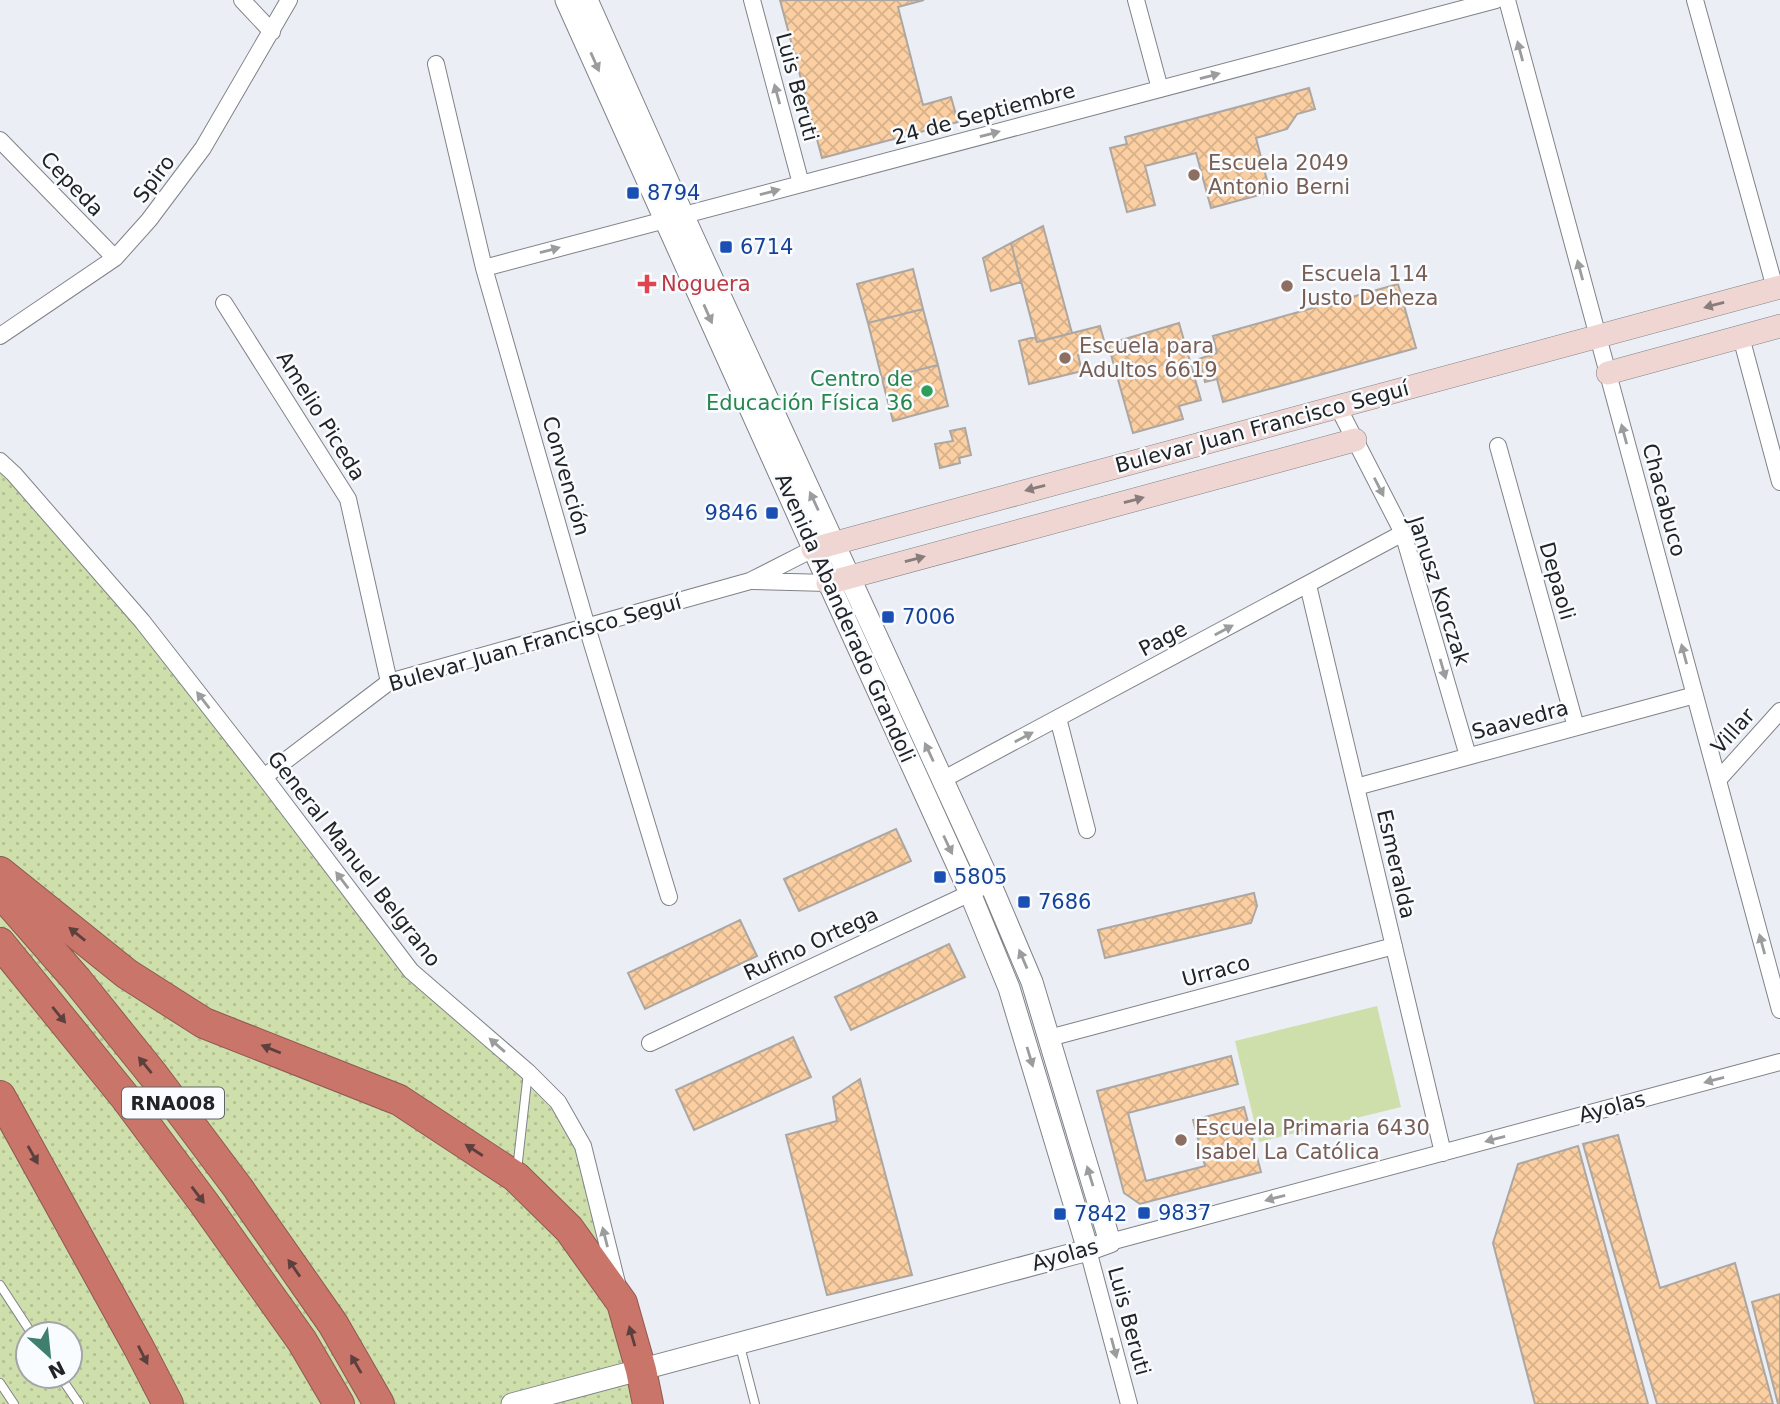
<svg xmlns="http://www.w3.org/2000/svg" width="1780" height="1404" viewBox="0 0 1780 1404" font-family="'DejaVu Sans',sans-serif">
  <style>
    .grass { fill: url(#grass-dots); fill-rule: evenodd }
    .pitch { fill: #cedfab }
    .building { fill: url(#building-cross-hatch); stroke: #aca7a2; stroke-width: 2 }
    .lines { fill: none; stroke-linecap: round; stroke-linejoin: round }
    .service-casing { stroke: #7f8388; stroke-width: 10 }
    .minor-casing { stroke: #7f8388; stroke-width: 18 }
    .tertiary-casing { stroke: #7f8388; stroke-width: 23 }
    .secondary-casing { stroke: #7f8388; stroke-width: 24 }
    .motorway-casing { stroke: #8e5852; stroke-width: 32 }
    .service { stroke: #fff; stroke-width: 8 }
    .minor { stroke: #fff; stroke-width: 16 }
    .tertiary { stroke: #fff; stroke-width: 21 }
    .secondary { stroke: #efd6d2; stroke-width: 23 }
    .motorway { stroke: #c9756a; stroke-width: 30 }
    .oneway { fill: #9b9c9d }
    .oneway2 { fill: #887c7c }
    .oneway3 { fill: #5c403d }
    .education-dot { fill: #8d6e63; stroke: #f9fcff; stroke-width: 2.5 }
    .transit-dot { fill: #1a4fb4; stroke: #f9fcff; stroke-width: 2.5 }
    .health-dot { fill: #e0444e; stroke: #f9fcff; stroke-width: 2.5 }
    .leisure-dot { fill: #2e9e5b; stroke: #f9fcff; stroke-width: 2.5 }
    .labels { text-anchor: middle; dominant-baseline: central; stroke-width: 5; stroke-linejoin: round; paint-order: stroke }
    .shield { fill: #f9fcff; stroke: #626466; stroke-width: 2 }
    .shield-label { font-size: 19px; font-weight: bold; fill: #212325 }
    .street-label { font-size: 21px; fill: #212325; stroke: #f9fcff }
    .education-label { font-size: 21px; fill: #785e54; stroke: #f9fcff; text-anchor: start }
    .transit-label { font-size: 21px; fill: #164399; stroke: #f9fcff; text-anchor: start }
    .health-label { font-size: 21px; fill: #be3a42; stroke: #f9fcff; text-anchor: start }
    .leisure-label { font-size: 21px; fill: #27864d; stroke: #f9fcff; text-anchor: end }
  </style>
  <defs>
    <pattern id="grass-dots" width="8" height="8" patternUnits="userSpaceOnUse" patternTransform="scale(1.75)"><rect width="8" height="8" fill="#cedfab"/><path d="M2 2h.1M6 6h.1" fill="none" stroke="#b1bf93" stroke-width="1.8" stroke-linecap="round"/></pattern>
    <pattern id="building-cross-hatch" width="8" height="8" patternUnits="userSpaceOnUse" patternTransform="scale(1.75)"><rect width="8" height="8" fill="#fbcfa1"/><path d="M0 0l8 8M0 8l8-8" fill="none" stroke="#d7b18a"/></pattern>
  </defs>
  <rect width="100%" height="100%" fill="#ebeef4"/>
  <!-- grass -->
  <path class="grass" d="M0,461L142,621L411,971L528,1072L583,1146L648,1404H0ZM28,1334H70V1376H28Z"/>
  <!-- pitch -->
  <path class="pitch" d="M1377,1006L1401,1107L1259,1142L1235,1041Z"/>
  <!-- building -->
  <path class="building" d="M780,0H924L898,7L923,105L951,97L958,122L822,158Z
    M1309,88L1315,109L1297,114L1287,129L1256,138L1270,192L1211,208L1196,153L1145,166L1155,205L1127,212L1110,148L1127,144L1125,137Z
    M1043,226L1072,333L1037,342L1011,243Z
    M1011,243L1021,282L991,291L983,258Z
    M913,269L923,309L868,323L857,284Z
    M1398,284L1416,348L1223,402L1217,379L1205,382L1199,359L1217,353L1213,336Z
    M923,309L938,365L882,379L868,323Z
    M1179,323L1201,400L1179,406L1183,419L1133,433L1108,344Z
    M1100,326L1106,348L1078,355L1082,371L1029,384L1019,341L1035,337L1037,342Z
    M938,365L948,406L893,421L882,379Z
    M965,428L971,455L959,458L960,463L940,468L935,444L953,441L950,431Z
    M896,829L911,861L799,911L784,879Z
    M1254,893L1257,906L1251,923L1105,958L1098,930Z
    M740,920L757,956L645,1009L628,973Z
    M949,944L965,977L851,1030L835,997Z
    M793,1037L811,1077L694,1130L676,1090Z
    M1231,1056L1238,1084L1128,1113L1146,1181L1205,1166L1193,1120L1244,1107L1261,1172L1140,1204L1124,1193L1097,1091Z
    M860,1079L912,1275L827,1295L786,1135L837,1121L833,1097Z
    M1618,1135L1660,1288L1735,1263L1773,1404H1657L1583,1144Z
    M1578,1146L1648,1404H1535L1493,1243L1518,1164Z
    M1780,1294V1404H1778L1752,1302Z"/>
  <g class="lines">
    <!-- service casing -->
    <g class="service-casing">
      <path id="service" d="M517,1170L528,1072
        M0,1285L32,1334
        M740,1346L755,1404
        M60,1376L79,1404
        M0,1383L14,1404"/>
    </g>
    <!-- minor casing -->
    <g class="minor-casing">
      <path id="minor" d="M242,0L272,32
        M752,0L801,184
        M1136,0L1160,89
        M1507,0L1780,1010
        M1695,0L1775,288
        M436,64L484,268L587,627L669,897
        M0,140L115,258
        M484,268L1496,0
        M224,303L348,499L389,682
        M0,336L115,258L149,220L203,148L289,0
        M1741,337L1780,482
        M1338,407L1403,533L1468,756
        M1498,446L1576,727
        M0,461L14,474L142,621L264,777L411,971L528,1072L558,1102L583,1146L617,1283
        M752,581L828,583
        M1308,585L1443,1153
        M1058,718L1087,830
        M264,777L389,682L750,581L813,549
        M942,780L1403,533
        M1718,780L1780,711
        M1356,787L1695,695
        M1049,1038L1394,946
        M650,1043L979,889
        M1110,1242L1780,1062
        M1088,1250L1129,1404"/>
    </g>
    <!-- tertiary casing -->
    <g class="tertiary-casing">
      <path id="tertiary" d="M566,0L821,566L970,893L1009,988L1088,1250
        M512,1404L1088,1250L1110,1242L1032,982L990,883L683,215L587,0"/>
    </g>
    <!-- secondary casing -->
    <g class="secondary-casing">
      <path id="secondary" d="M1608,373L1780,326
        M813,549L1780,287
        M828,583L1355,440"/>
    </g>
    <!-- motorway casing -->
    <g class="motorway-casing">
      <path id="motorway" d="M0,872L127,974L204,1023L399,1100L516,1177L569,1229L622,1303L641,1370L648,1404
        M0,892L76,979L154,1076L238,1188L333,1324L379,1404
        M0,943L125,1097L204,1203L302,1341L339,1404
        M0,1096L139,1348L168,1404"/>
    </g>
    <!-- service -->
    <use href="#service" class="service"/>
    <!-- minor -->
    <use href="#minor" class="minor"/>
    <!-- tertiary -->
    <use href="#tertiary" class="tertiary"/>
    <!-- secondary -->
    <use href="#secondary" class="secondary"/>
    <!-- motorway -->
    <use href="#motorway" class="motorway"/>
  </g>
  <!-- one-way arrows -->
  <defs><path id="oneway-solid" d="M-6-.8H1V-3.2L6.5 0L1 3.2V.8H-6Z" transform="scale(1.75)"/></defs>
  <g class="oneway">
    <use href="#oneway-solid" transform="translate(1520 51) rotate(-105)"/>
    <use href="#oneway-solid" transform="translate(595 62) rotate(66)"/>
    <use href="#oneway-solid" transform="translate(1210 76) rotate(-15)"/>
    <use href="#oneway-solid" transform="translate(777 94) rotate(-105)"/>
    <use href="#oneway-solid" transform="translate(990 134) rotate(-15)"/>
    <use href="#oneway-solid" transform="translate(770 192) rotate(-15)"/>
    <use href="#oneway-solid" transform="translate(550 250) rotate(-15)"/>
    <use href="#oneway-solid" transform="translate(1580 270) rotate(-105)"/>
    <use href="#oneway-solid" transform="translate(708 314) rotate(66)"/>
    <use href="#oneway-solid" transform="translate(1624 434) rotate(-105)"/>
    <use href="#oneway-solid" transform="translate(1379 487) rotate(63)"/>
    <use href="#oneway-solid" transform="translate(814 501) rotate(-115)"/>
    <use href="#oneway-solid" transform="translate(1224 630) rotate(-28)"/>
    <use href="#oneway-solid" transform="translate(1684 654) rotate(-105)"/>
    <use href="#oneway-solid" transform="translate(1443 669) rotate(74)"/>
    <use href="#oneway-solid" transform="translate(203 700) rotate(-128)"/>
    <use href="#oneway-solid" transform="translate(1024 737) rotate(-28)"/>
    <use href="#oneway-solid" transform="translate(929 752) rotate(-115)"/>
    <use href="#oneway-solid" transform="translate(948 845) rotate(65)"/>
    <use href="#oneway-solid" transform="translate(342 880) rotate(-127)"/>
    <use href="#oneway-solid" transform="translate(1762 944) rotate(-105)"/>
    <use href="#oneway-solid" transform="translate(1023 959) rotate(-113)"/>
    <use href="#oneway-solid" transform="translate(497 1045) rotate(-139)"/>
    <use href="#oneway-solid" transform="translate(1030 1057) rotate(73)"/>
    <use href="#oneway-solid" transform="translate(1714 1080) rotate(165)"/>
    <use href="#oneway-solid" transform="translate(1495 1139) rotate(165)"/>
    <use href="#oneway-solid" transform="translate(1090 1176) rotate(-107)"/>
    <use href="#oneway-solid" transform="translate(1275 1198) rotate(165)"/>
    <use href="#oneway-solid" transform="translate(605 1237) rotate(-104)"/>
    <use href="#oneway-solid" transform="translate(1114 1348) rotate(75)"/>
  </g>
  <g class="oneway2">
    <use href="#oneway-solid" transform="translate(1714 305) rotate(165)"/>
    <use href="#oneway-solid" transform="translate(1035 488) rotate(165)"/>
    <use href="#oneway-solid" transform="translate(1134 500) rotate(-15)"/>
    <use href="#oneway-solid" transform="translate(915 559) rotate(-15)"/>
  </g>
  <g class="oneway3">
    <use href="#oneway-solid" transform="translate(77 934) rotate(-141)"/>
    <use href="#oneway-solid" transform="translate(59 1015) rotate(51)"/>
    <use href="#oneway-solid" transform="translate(271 1049) rotate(-158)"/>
    <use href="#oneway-solid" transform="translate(145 1065) rotate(-129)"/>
    <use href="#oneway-solid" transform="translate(474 1150) rotate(-147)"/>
    <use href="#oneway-solid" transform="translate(33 1155) rotate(61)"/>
    <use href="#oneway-solid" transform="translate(198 1195) rotate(53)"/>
    <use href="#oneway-solid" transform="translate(294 1268) rotate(-125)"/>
    <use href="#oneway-solid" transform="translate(632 1336) rotate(-106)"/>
    <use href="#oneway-solid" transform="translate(143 1355) rotate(63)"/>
    <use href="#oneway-solid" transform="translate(356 1364) rotate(-120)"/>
  </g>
  <!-- markers -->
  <g class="education-dot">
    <circle cx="1194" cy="175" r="7"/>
    <circle cx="1287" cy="286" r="7"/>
    <circle cx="1065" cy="358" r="7"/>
    <circle cx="1181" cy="1140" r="7"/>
  </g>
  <g class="transit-dot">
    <rect x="626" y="186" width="14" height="14" rx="3.5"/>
    <rect x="719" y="240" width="14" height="14" rx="3.5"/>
    <rect x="765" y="506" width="14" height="14" rx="3.5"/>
    <rect x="881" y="610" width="14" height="14" rx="3.5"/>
    <rect x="933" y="870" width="14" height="14" rx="3.5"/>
    <rect x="1017" y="895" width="14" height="14" rx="3.5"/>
    <rect x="1137" y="1206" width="14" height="14" rx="3.5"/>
    <rect x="1053" y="1207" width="14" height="14" rx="3.5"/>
  </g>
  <path class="health-dot" d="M643.5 273.5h7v7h7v7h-7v7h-7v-7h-7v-7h7z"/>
  <circle class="leisure-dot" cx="927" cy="391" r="7"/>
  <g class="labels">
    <!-- shield labels -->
    <rect class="shield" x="122" y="1087.5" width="102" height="31" rx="5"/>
    <g class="shield-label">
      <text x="173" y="1103">RNA008</text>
    </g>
    <!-- street labels -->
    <g class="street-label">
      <text transform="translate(797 87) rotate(75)">Luis Beruti</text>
      <text transform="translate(984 114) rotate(-15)">24 de Septiembre</text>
      <text transform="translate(154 179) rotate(-53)">Spiro</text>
      <text transform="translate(72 184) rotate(46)">Cepeda</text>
      <text transform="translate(321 416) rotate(58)">Amelio Piceda</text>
      <text transform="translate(1262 427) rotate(-15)">Bulevar Juan Francisco Seguí</text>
      <text transform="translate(566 476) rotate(74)">Convención</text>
      <text transform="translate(1664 500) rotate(75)">Chacabuco</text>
      <text transform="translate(1557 581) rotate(74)">Depaoli</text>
      <text transform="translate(1439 591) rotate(72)">Janusz Korczak</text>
      <text transform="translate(845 618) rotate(66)">Avenida Abanderado Grandoli</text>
      <text transform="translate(1163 639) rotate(-28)">Page</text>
      <text transform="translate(535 643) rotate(-16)">Bulevar Juan Francisco Seguí</text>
      <text transform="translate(1520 720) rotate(-15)">Saavedra</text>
      <text transform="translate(1733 731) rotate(-48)">Villar</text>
      <text transform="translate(354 859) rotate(52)">General Manuel Belgrano</text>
      <text transform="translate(1396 864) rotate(77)">Esmeralda</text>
      <text transform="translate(811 944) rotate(-25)">Rufino Ortega</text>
      <text transform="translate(1216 971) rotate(-15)">Urraco</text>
      <text transform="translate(1612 1107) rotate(-15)">Ayolas</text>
      <text transform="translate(1065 1255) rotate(-16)">Ayolas</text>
      <text transform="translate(1129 1321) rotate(75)">Luis Beruti</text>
    </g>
    <!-- education labels -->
    <g class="education-label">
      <text x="1208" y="163">Escuela 2049<tspan x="1208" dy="24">Antonio Berni</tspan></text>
      <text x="1301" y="274">Escuela 114<tspan x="1301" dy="24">Justo Deheza</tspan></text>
      <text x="1079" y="346">Escuela para<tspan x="1079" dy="24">Adultos 6619</tspan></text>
      <text x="1195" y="1128">Escuela Primaria 6430<tspan x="1195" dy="24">Isabel La Católica</tspan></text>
    </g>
    <!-- transit labels -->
    <g class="transit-label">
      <text x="647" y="193">8794</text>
      <text x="740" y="247">6714</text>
      <text x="758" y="513" text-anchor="end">9846</text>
      <text x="902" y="617">7006</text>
      <text x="954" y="877">5805</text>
      <text x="1038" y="902">7686</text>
      <text x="1158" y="1213">9837</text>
      <text x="1074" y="1214">7842</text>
    </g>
    <!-- health labels -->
    <g class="health-label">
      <text x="661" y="284">Noguera</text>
    </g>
    <!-- leisure labels -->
    <g class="leisure-label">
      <text x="913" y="379">Centro de<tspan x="913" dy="24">Educación Física 36</tspan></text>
    </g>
  </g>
  <!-- north arrow -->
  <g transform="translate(49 1355) rotate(153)"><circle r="33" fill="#f9fcff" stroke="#a3a5a8" stroke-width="2"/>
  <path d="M0-5L12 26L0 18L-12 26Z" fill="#3e7f6f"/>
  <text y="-10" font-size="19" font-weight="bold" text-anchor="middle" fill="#212325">N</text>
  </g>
</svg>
